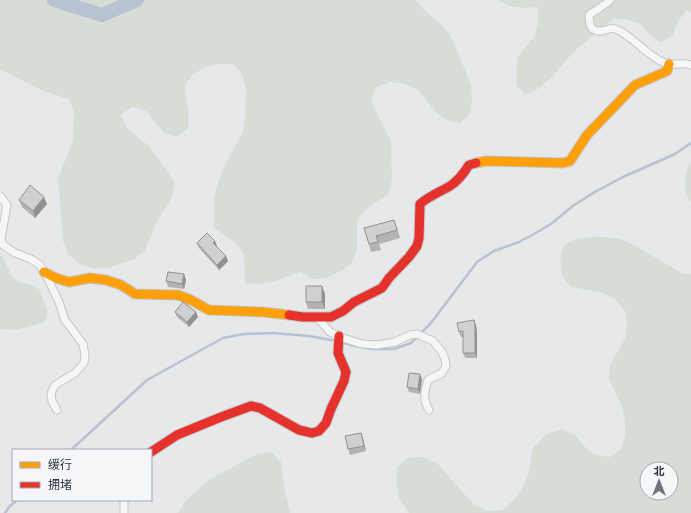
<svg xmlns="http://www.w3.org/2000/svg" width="691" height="513" viewBox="0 0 691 513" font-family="Ubuntu,'Noto Sans SC',sans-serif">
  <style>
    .green { fill: #d6ddd7; fill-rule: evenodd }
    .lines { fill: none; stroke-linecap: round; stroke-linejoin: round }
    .stream { stroke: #b8c2d1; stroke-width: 2.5 }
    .river { stroke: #b8c2d1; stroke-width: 14 }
    .street-casing { stroke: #c4c6c8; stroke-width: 9 }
    .slow-casing { stroke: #c4c6c8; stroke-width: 11 }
    .jam-casing { stroke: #c4c6c8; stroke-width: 11 }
    .street { stroke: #f5f6f6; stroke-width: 7 }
    .slow { stroke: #ff9f0a; stroke-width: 9 }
    .jam { stroke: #e5322d; stroke-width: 9 }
    .wall { fill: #b1b3b5 }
    .shaded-wall { fill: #909293 }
    .building { fill: #ced0d2; stroke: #909293 }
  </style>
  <rect width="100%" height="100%" fill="#e6e8ea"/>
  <!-- green -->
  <path class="green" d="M0,0H416L423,9L445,28L453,41L471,85L472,99L470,114L460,123L447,120L436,112L419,91L405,84L390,82L376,87L371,101L391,141L392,179L388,194L365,210L357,221V250L351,264L339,272L326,278L312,279L300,272L272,282L259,284L245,283L244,255L236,243L214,228V199L217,186L222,171L243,132L245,119L246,90L243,76L234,64H219L206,67L193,74L185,85L186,99L189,114L188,128L177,137L164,133L146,111L132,107L121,115L127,128L150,147L175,183L172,197L156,223L145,250L134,259L108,268H93L79,264L68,254L63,241L58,179L73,140L74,112L69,99L43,91L0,69Z
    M498,0H691V12L687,10L678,21L673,34L661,43L650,35L640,24L627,19H613L578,48L569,57L550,79L539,88L526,95L516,85L517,58L535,36L538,22V7L524,8L510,6Z
    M691,162V202C685,195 684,183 686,174C686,170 689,166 691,162Z
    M593,237H606L621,239L634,245L683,274H691V513H409L399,498L396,481L397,467L408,458L422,457L437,463L466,496L476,506L489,511L502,510L513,501L521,490L528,476L533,448L547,434L562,429L575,435L584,446L595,455L610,457L621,449L625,435V421L622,406L609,380L610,365L625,339L627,325L625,311L615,299L601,292L571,287L562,276L560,260L563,246L576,239ZM647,469H671V493H647Z
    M0,256L3,257L12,277L18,282L32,285L39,289L47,309V317L43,323L14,330L0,329Z
    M271,452L281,462L285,491L290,513H178L186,500L209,480L257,454Z"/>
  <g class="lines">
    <!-- stream -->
    <path class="stream" d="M340,342L355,346L372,349H394L411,343L431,323L477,262L494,251L519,242L534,234L551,224L574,205L595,192L623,177L675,154L691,143
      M71,450L147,380L223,338L244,334L272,333L309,336L336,341
      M5,513L10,506L17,500"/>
    <!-- river -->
    <path class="river" d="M54,0L102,15L137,0"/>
    <!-- street casing -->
    <g class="street-casing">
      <path id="street" d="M610,0C604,6 596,10 589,15C589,23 590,31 599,31C607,32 609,25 620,31C635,39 654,62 669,64C677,65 684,62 691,65
        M0,196L7,205L1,239L3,245L15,253L31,259L40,265L46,275L59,302L65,320L83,344L85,355L84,363L75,373L55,385L51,393L52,401L57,410
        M317,317L330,332L343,338L362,344L377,345L395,342L410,335L417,334L433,341L442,352L445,359L446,366L442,373L428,380C424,392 423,400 429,410
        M124,500V513"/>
    </g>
    <!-- slow casing -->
    <g class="slow-casing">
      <path id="slow" d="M476,163L486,161L563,163L570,161L587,135L635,85L667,71L669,64
        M44,272L56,278L69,282L90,278L106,280L121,285L135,294L178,295L191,300L209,310L263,312L289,315"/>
    </g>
    <!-- jam casing -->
    <g class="jam-casing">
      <path id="jam" d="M289,315L303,317H331L343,311L354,302L382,288L389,278L409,257L417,246L419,238L420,204C429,196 440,192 450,186C458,181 464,173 469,165L476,163
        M151,452L177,435L221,417L251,406L260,408L299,430L312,433L319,431L326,423L331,409L344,381L346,372L338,353L339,336"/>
    </g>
    <!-- street -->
    <use href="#street" class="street"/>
    <!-- slow -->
    <use href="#slow" class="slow"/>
    <!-- jam -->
    <use href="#jam" class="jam"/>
  </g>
  <!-- wall -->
  <path class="wall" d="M19,200L47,204L35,218L22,207Z
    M397,227L400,238L379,244L381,250L371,252L364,228Z
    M197,243L217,246H216L226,256L228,261L219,270L199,248Z
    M184,274L186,280L184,289L168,287L166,281Z
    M322,286L325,294V309H308L306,302Z
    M175,312L198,317L189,327L177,317Z
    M476,325L477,332V358H465L463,353V337H461L459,332Z
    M422,379L420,394L409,392L407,387Z
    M361,433L366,451L350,455L348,449Z"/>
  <!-- shaded-wall -->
  <path class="shaded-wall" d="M44,197L47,204L35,218L33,211Z
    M215,241L217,246L215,248L213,243Z
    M226,256L228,261L219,270L217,265Z
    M184,274L186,280L184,289L182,284Z
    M322,286L325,294V309L322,302Z
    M196,312L198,317L189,327L187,322Z
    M474,320L476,325L477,332V358L475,353Z
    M420,374L422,379L420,394L418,389Z
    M361,433L363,438L366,451L364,446Z"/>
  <!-- building -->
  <path class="building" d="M30,185L44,197L33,211L19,200Z
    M394,220L397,230L376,236L378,242L369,244L364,228Z
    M207,233L215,241L213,243L226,256L217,265L197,243Z
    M168,272L184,274L182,284L166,281Z
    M306,286H322V302H306Z
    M183,302L196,312L187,322L175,312Z
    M474,320L475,327V353H463V331L459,332L457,323Z
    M409,373L420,374L418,389L407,387Z
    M361,433L364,446L348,449L345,436Z"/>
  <!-- legend -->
  <rect x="12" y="449" width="140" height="52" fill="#f4f6f8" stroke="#a5a8af"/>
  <rect x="20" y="462" width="20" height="6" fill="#ff9f0a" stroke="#a5a8af"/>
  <text x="48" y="469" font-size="12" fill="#2e3441">缓行</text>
  <rect x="20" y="482" width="20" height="6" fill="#e5322d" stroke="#a5a8af"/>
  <text x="48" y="489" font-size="12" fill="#2e3441">拥堵</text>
  <!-- north arrow -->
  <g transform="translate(659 481)"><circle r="19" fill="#f4f6f8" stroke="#a5a8af"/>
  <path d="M0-3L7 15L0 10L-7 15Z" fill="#6e737c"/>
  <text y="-6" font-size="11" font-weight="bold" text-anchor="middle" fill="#2e3441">北</text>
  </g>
</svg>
